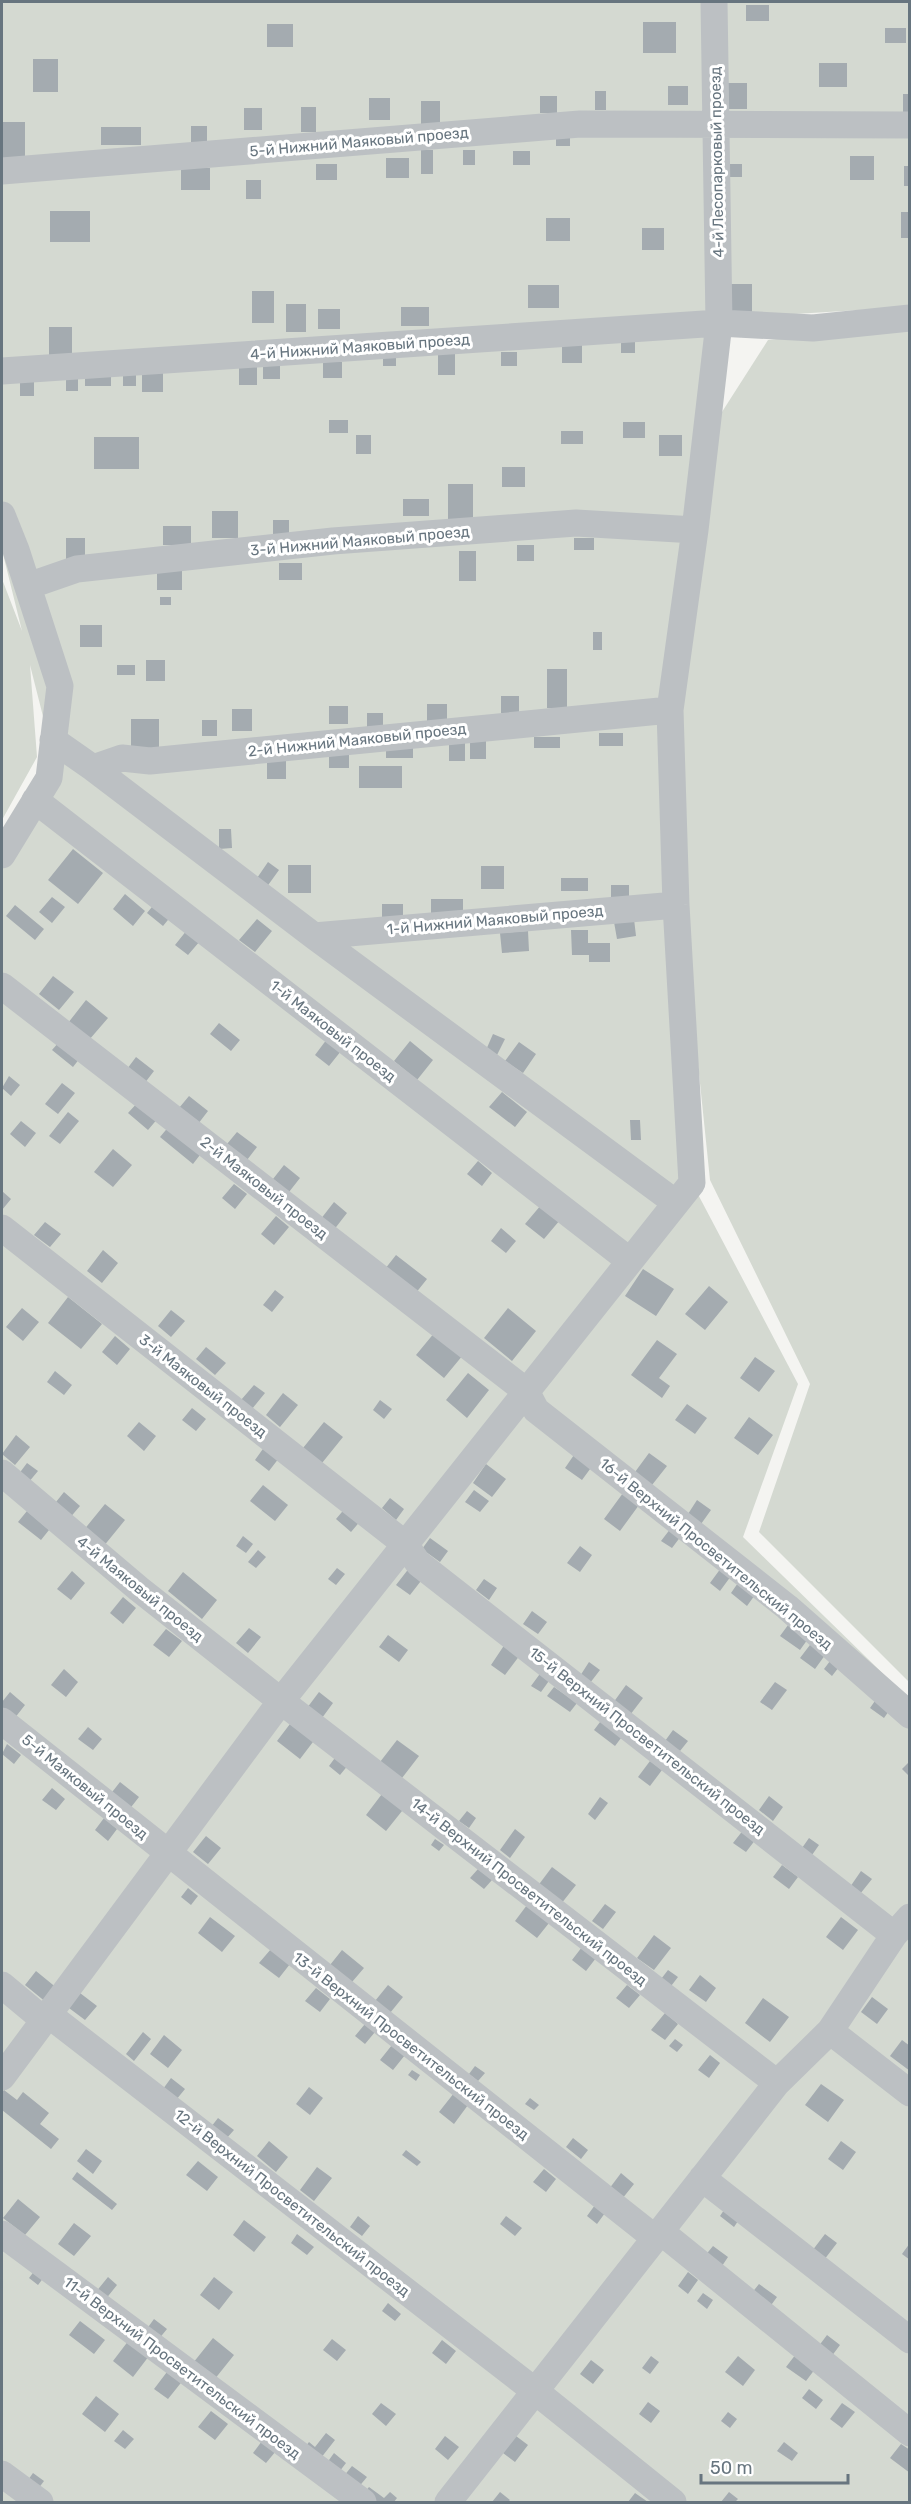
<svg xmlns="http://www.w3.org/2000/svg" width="911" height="2504" viewBox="0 0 911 2504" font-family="Rubik,sans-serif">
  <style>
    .green { fill: #d4d9d1 }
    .building { fill: #a4abb0 }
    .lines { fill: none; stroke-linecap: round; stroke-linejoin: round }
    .minor { stroke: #bcc0c3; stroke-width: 27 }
    .labels { text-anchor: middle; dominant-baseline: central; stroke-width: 6; stroke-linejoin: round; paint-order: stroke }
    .street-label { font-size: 15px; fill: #67757f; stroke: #fff }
  </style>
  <rect width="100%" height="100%" fill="#f4f4f1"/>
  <!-- green -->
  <path class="green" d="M2,2H909V307L713,319L666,714L692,1183L798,1384L743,1537L909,1699V2502H2V839L51,748L30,665L37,757L2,820V579L22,631L2,550Z
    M909,325V1682L759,1532L810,1384L710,1180L694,1025L677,720L713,426L768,340Z"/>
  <!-- building -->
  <path class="building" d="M746,5H769V21H746Z
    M643,22H676V53H643Z
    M267,24H293V47H267Z
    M885,28H906V43H885Z
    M33,59H58V92H33Z
    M819,63H847V87H819Z
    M723,83H747V109H723Z
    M668,86H688V105H668Z
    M595,91H606V110H595Z
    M903,94H910V121H903Z
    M540,96H557V113H540Z
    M369,98H390V120H369Z
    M421,101H440V126H421Z
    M301,107H316V132H301Z
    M244,108H262V130H244Z
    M2,122H25V159H2Z
    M191,126H207V142H191Z
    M101,127H141V145H101Z
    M556,134H570V146H556Z
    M421,150H433V174H421Z
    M463,150H475V165H463Z
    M513,151H530V165H513Z
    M850,156H874V180H850Z
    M386,158H409V178H386Z
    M316,164H337V180H316Z
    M730,164H742V177H730Z
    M904,166H910V186H904Z
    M181,168H210V190H181Z
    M246,180H261V199H246Z
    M50,211H90V242H50Z
    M901,212H910V238H901Z
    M546,218H570V241H546Z
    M642,228H664V250H642Z
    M730,284H752V312H730Z
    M528,285H559V308H528Z
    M252,291H274V323H252Z
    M286,304H306V332H286Z
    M401,307H429V326H401Z
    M318,309H340V329H318Z
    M49,327H72V355H49Z
    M621,334H635V353H621Z
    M562,343H582V363H562Z
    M438,350H455V375H438Z
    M501,352H517V366H501Z
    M383,356H396V366H383Z
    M323,362H342V378H323Z
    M239,364H257V385H239Z
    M263,365H280V379H263Z
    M142,369H163V392H142Z
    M85,371H111V386H85Z
    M66,374H78V391H66Z
    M123,374H136V386H123Z
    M20,381H34V396H20Z
    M329,420H348V433H329Z
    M623,422H645V438H623Z
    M561,431H583V444H561Z
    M356,435H371V454H356Z
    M659,435H682V456H659Z
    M94,437H139V469H94Z
    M502,467H525V487H502Z
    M448,484H473V522H448Z
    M403,499H429V516H403Z
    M212,511H238V538H212Z
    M273,520H289V539H273Z
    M163,526H191V545H163Z
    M66,538H85V564H66Z
    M574,538H594V550H574Z
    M517,545H534V561H517Z
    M459,551H476V581H459Z
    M279,563H302V580H279Z
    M157,568H182V590H157Z
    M160,597H171V605H160Z
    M80,625H102V647H80Z
    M593,632H602V650H593Z
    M146,660H165V681H146Z
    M117,665H135V675H117Z
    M547,669H567V708H547Z
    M501,696H519V713H501Z
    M427,704H447V724H427Z
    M329,706H348V724H329Z
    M232,709H252V731H232Z
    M367,713H383V727H367Z
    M131,719H159V748H131Z
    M202,720H217V736H202Z
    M599,733H623V746H599Z
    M534,737H560V748H534Z
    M470,739H486V759H470Z
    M449,742H465V761H449Z
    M386,744H413V758H386Z
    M329,752H349V768H329Z
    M267,755H286V779H267Z
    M359,766H402V788H359Z
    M219,829H231L232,848L219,849Z
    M73,849L103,873L78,904L48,880Z
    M268,862L279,870L266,888L255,881Z
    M288,865H311V893H288Z
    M481,866H504V889H481Z
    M561,878H588V891H561Z
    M611,885H629V904H611Z
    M125,894L145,911L133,926L113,909Z
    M52,897L65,907L52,923L39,912Z
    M431,899H463V919H431Z
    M156,902L172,915L163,926L147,913Z
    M382,904H403V920H382Z
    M15,905L44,929L35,940L6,916Z
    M257,919L272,931L255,952L239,940Z
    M634,919L636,936L617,939L614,922Z
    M187,930L200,941L188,955L175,945Z
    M571,930H588V943H610V962H589V955H572Z
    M528,931L529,951L502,953L500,933Z
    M53,976L74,992L59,1010L39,994Z
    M86,1000L108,1018L89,1040L68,1023Z
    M219,1023L240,1040L231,1051L210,1034Z
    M493,1034L505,1039L497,1055L486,1050Z
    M327,1039L341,1051L329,1066L315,1055Z
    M60,1041L80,1058L73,1067L52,1050Z
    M410,1041L433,1060L417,1080L394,1061Z
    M519,1042L536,1054L523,1073L505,1061Z
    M136,1057L154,1071L144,1084L127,1069Z
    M9,1076L20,1085L11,1096L2,1088Z
    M62,1083L75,1093L58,1114L45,1104Z
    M502,1092L527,1112L515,1127L489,1107Z
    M189,1096L208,1111L198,1124L179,1108Z
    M139,1101L159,1117L148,1130L128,1113Z
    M68,1112L79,1121L60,1144L49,1136Z
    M630,1120H640L641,1140H631Z
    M21,1121L36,1133L25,1147L10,1134Z
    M170,1125L203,1151L193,1164L160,1137Z
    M237,1132L257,1147L247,1160L227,1144Z
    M113,1149L132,1165L113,1187L94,1172Z
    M478,1161L492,1173L482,1186L467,1174Z
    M284,1165L300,1178L289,1192L273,1179Z
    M234,1184L247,1194L235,1209L222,1198Z
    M2,1191L11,1199L2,1210Z
    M334,1202L347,1213L333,1231L320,1220Z
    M541,1205L560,1220L544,1239L525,1224Z
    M276,1216L289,1227L274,1245L261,1234Z
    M45,1222L61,1234L50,1247L34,1235Z
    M501,1228L516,1241L506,1253L491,1241Z
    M103,1250L118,1263L102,1283L87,1271Z
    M396,1255L427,1279L415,1294L385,1269Z
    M643,1269L674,1289L656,1316L625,1296Z
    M709,1286L728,1302L705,1330L685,1314Z
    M275,1290L284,1297L272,1312L263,1305Z
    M68,1297L102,1324L81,1349L48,1323Z
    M22,1308L39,1322L23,1341L6,1327Z
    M508,1308L536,1331L512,1361L484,1338Z
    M171,1310L185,1321L171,1337L158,1326Z
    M435,1332L463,1355L444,1378L416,1355Z
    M115,1336L130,1349L117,1365L102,1352Z
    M657,1340L677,1354L659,1378L670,1386L662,1398L631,1375Z
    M206,1347L226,1363L215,1375L196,1359Z
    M755,1357L775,1371L759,1392L740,1378Z
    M55,1371L72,1385L64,1395L47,1382Z
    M468,1373L489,1390L467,1418L446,1400Z
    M254,1385L265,1393L252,1409L241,1400Z
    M283,1393L298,1405L280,1427L266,1415Z
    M380,1400L392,1409L384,1419L373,1410Z
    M687,1404L707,1418L695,1434L675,1420Z
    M192,1408L206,1419L196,1431L182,1420Z
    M749,1417L773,1435L758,1455L734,1438Z
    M139,1422L156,1436L144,1451L127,1436Z
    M324,1422L343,1437L322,1463L303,1448Z
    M16,1435L30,1447L15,1465L2,1454Z
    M265,1446L279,1458L269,1471L255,1460Z
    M576,1452L593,1465L582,1480L565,1468Z
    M649,1453L667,1466L652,1485L635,1472Z
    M27,1463L38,1471L28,1483L18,1475Z
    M486,1464L506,1479L492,1497L473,1483Z
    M263,1485L288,1505L275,1521L250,1501Z
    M474,1490L489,1501L480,1512L465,1502Z
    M64,1492L80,1506L68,1520L52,1507Z
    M623,1493L639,1505L620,1531L604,1519Z
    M390,1498L404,1509L396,1520L382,1508Z
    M697,1500L711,1510L701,1524L688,1514Z
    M105,1504L125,1520L103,1547L83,1531Z
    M347,1506L362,1519L351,1532L336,1519Z
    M27,1511L49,1530L41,1540L18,1522Z
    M671,1528L681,1536L672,1548L661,1541Z
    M243,1536L253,1544L246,1553L236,1546Z
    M430,1538L448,1551L440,1562L422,1549Z
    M580,1546L592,1555L580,1572L567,1563Z
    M258,1550L266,1557L256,1568L248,1562Z
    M410,1567L424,1577L410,1595L396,1585Z
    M337,1568L345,1574L336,1585L328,1579Z
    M721,1568L731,1576L720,1591L710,1583Z
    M72,1571L85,1583L71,1600L57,1589Z
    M183,1572L217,1600L202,1619L168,1591Z
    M484,1579L497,1588L489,1600L476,1590Z
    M740,1580L757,1592L747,1606L731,1593Z
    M123,1597L136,1608L123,1624L110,1613Z
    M532,1611L547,1622L538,1634L523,1624Z
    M791,1621L810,1636L800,1650L780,1636Z
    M249,1628L261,1637L248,1653L236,1643Z
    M166,1629L182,1641L169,1657L153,1645Z
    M388,1635L408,1650L399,1662L379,1647Z
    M813,1641L828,1651L815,1669L800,1658Z
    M505,1644L520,1655L505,1675L491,1665Z
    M833,1657L842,1663L832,1676L824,1669Z
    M589,1662L600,1670L590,1683L580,1676Z
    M64,1669L78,1682L66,1697L51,1685Z
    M542,1671L551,1678L541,1692L531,1686Z
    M775,1682L787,1690L772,1710L760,1702Z
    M626,1685L643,1698L630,1715L613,1703Z
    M554,1687L577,1703L570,1712L547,1696Z
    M10,1692L25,1705L14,1719L2,1709V1702Z
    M319,1692L333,1703L322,1718L307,1708Z
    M877,1698L891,1708L884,1718L870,1708Z
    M603,1718L624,1734L615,1746L594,1730Z
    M293,1720L316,1738L300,1759L277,1741Z
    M88,1727L102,1739L93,1750L78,1739Z
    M673,1730L688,1741L680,1751L665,1741Z
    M397,1740L419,1756L402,1778L380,1762Z
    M7,1744L21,1755L14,1764L2,1754Z
    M337,1755L349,1764L340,1775L329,1766Z
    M650,1761L662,1770L650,1786L638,1777Z
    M910,1761V1777L902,1769Z
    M120,1782L139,1797L128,1811L109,1796Z
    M52,1788L65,1799L56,1810L42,1800Z
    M385,1790L406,1806L386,1831L366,1815Z
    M769,1796L783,1807L773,1821L759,1810Z
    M600,1797L608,1803L595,1820L588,1814Z
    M467,1811L476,1818L469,1828L459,1821Z
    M104,1818L117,1829L108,1841L95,1830Z
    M515,1829L525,1837L510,1858L500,1850Z
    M744,1829L756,1839L746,1852L733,1843Z
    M206,1836L221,1848L208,1864L193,1852Z
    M809,1838L819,1845L812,1855L802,1848Z
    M435,1839L444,1845L439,1851L431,1845Z
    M782,1865L798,1877L789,1889L773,1877Z
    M552,1867L576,1885L561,1904L537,1887Z
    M478,1869L492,1880L484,1889L470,1878Z
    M861,1871L872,1879L860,1894L850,1887Z
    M188,1888L198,1896L191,1905L181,1897Z
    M605,1904L616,1912L603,1929L592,1921Z
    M527,1905L549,1923L537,1938L515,1921Z
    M210,1917L235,1936L222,1952L198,1933Z
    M841,1917L858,1930L843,1950L826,1937Z
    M654,1935L671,1948L654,1970L637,1958Z
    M582,1947L596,1958L586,1971L572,1960Z
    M271,1949L290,1964L279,1978L259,1963Z
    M342,1950L364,1968L352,1982L330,1965Z
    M668,1970L678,1977L668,1990L658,1983Z
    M36,1971L58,1989L47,2003L25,1985Z
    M700,1975L716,1988L706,2002L689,1990Z
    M388,1985L403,1997L390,2013L375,2001Z
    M627,1985L640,1995L629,2008L616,1998Z
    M316,1988L330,1999L320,2012L305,2001Z
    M80,1993L97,2006L85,2020L69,2008Z
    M872,1997L888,2009L877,2024L861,2012Z
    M763,1998L789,2017L770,2042L745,2023Z
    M665,2013L678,2024L665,2040L651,2030Z
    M365,2024L375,2032L365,2044L355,2036Z
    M143,2032L151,2039L134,2061L126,2054Z
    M164,2035L182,2050L168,2068L150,2054Z
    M675,2039L683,2045L677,2052L669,2046Z
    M902,2040L910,2046V2071L890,2056Z
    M392,2045L405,2055L393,2070L380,2060Z
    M710,2055L720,2063L709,2078L698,2070Z
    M475,2066L485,2073L478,2081L469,2074Z
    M412,2070L420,2075L416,2081L408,2075Z
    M171,2078L185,2089L176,2100L163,2089Z
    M821,2084L844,2100L828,2122L805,2105Z
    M309,2087L323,2098L310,2115L296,2104Z
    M4,2090L17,2100L23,2092L49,2113L40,2124L59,2139L51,2149L2,2110V2092Z
    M454,2093L468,2105L454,2124L439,2112Z
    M530,2098L539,2105L534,2110L525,2104Z
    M218,2118L234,2130L226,2139L211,2127Z
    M573,2138L588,2150L581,2159L566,2147Z
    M269,2141L288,2157L276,2172L257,2156Z
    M841,2141L856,2152L843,2170L828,2159Z
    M86,2149L102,2161L93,2174L77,2161Z
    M406,2150L421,2162L417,2166L402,2155Z
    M198,2161L218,2177L207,2191L186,2175Z
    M317,2167L332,2178L314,2201L300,2190Z
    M544,2169L556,2179L546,2192L533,2182Z
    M77,2172L117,2204L112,2210L72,2179Z
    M621,2173L634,2184L622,2199L609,2189Z
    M18,2199L40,2217L25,2235L3,2218Z
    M595,2205L605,2213L597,2224L587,2216Z
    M726,2207L740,2218L734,2227L720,2216Z
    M358,2216L370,2226L362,2236L350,2227Z
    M506,2216L522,2228L515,2236L500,2224Z
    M244,2220L266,2237L254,2252L233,2235Z
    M74,2223L91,2236L74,2256L58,2244Z
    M297,2234L314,2247L307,2255L291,2243Z
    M825,2234L837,2243L824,2260L812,2251Z
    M910,2243V2260L902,2254Z
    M713,2246L728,2257L720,2269L704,2257Z
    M38,2266L47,2273L38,2285L29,2278Z
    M688,2272L698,2280L688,2294L678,2286Z
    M108,2277L117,2285L105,2300L95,2293Z
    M214,2277L233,2292L219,2310L200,2295Z
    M759,2284L777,2297L769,2308L751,2294Z
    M703,2293L713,2300L707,2309L697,2301Z
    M388,2303L401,2314L395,2321L382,2311Z
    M154,2319L167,2329L158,2340L146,2330Z
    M80,2321L105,2340L94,2354L69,2335Z
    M827,2335L840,2345L831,2357L818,2347Z
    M213,2338L234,2355L214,2380L193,2363Z
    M332,2339L346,2350L337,2361L323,2350Z
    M129,2340L149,2356L133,2377L113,2361Z
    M442,2340L456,2351L446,2364L432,2353Z
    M796,2354L815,2369L806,2381L786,2367Z
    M651,2356L659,2362L650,2374L642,2368Z
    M738,2356L755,2370L743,2386L725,2372Z
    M591,2360L604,2370L593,2384L580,2374Z
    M170,2368L184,2379L168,2399L154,2389Z
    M809,2389L823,2400L816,2409L802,2398Z
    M96,2396L119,2414L105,2432L82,2414Z
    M648,2402L660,2411L651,2423L639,2414Z
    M381,2403L396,2414L386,2426L372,2414Z
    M842,2403L855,2412L842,2428L830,2419Z
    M211,2411L228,2424L215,2440L198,2427Z
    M728,2412L737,2419L730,2428L721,2421Z
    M123,2430L134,2439L125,2449L114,2441Z
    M326,2433L335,2440L317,2463L302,2451L309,2442L315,2447Z
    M512,2433L528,2445L515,2462L499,2450Z
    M445,2436L459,2447L448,2460L435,2449Z
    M262,2441L276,2451L266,2463L253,2453Z
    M784,2442L798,2453L792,2461L777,2451Z
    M901,2444L910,2450V2473L890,2458Z
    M334,2453L346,2463L336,2476L324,2467Z
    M352,2466L367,2477L357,2489L343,2477Z
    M33,2473L44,2481L38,2489L28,2480Z
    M369,2487L384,2498L390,2492L397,2498L394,2502H367L361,2497Z
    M500,2492L510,2500L508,2502H492Z
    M729,2492L738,2499L735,2502H721Z
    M635,2493L648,2502H628Z"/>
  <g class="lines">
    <!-- minor -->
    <path class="minor" d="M2,171L580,124L910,125
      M2,371L719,323L813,328L910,318
      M2,515L16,550L60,686L49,778L2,855
      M28,586L77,569L333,541L576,523L695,530
      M53,740L93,768L122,758L150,761L670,710
      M93,768L314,936L676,1203
      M35,800L630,1261
      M314,936L676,905
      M2,986L526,1391L536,1410L787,1607L910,1715
      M2,1228L405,1544L418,1563L894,1935
      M2,1473L139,1589L281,1701L777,2083
      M2,1721L655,2238
      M2,1985L45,2021
      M49,2015L535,2391L673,2502
      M830,2031L910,2093
      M2,2077L281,1701L692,1183L676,905L670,710L695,530L719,323L714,2
      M702,2178L910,2340
      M660,2231L910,2433
      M2,2234L363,2502
      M2,2474L40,2502
      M448,2502L777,2083L830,2031L894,1935L910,1917"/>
  </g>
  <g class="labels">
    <!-- street labels -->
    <g class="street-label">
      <text transform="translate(359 142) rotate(-5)">5-й Нижний Маяковый проезд</text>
      <text transform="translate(717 162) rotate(-91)">4-й Лесопарковый проезд</text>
      <text transform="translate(360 347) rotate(-4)">4-й Нижний Маяковый проезд</text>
      <text transform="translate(360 541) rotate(-5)">3-й Нижний Маяковый проезд</text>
      <text transform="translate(357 740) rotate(-6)">2-й Нижний Маяковый проезд</text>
      <text transform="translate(495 920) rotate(-5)">1-й Нижний Маяковый проезд</text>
      <text transform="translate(333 1031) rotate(38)">1-й Маяковый проезд</text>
      <text transform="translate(264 1188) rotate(38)">2-й Маяковый проезд</text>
      <text transform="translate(203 1386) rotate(38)">3-й Маяковый проезд</text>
      <text transform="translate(716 1554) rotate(39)">16-й Верхний Просветительский проезд</text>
      <text transform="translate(140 1589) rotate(39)">4-й Маяковый проезд</text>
      <text transform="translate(647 1741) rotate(38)">15-й Верхний Просветительский проезд</text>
      <text transform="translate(85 1787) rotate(39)">5-й Маяковый проезд</text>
      <text transform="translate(529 1892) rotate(38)">14-й Верхний Просветительский проезд</text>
      <text transform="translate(411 2046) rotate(38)">13-й Верхний Просветительский проезд</text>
      <text transform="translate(292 2203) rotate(38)">12-й Верхний Просветительский проезд</text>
      <text transform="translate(182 2368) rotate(37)">11-й Верхний Просветительский проезд</text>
    </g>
  </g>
  <!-- border -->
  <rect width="911" height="2504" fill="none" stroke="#67757f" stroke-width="6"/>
  <!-- scale -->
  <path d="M701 2474v9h147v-9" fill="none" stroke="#67757f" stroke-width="3"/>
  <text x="710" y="2474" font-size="18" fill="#67757f" stroke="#ffffff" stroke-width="4.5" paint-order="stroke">50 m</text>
</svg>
